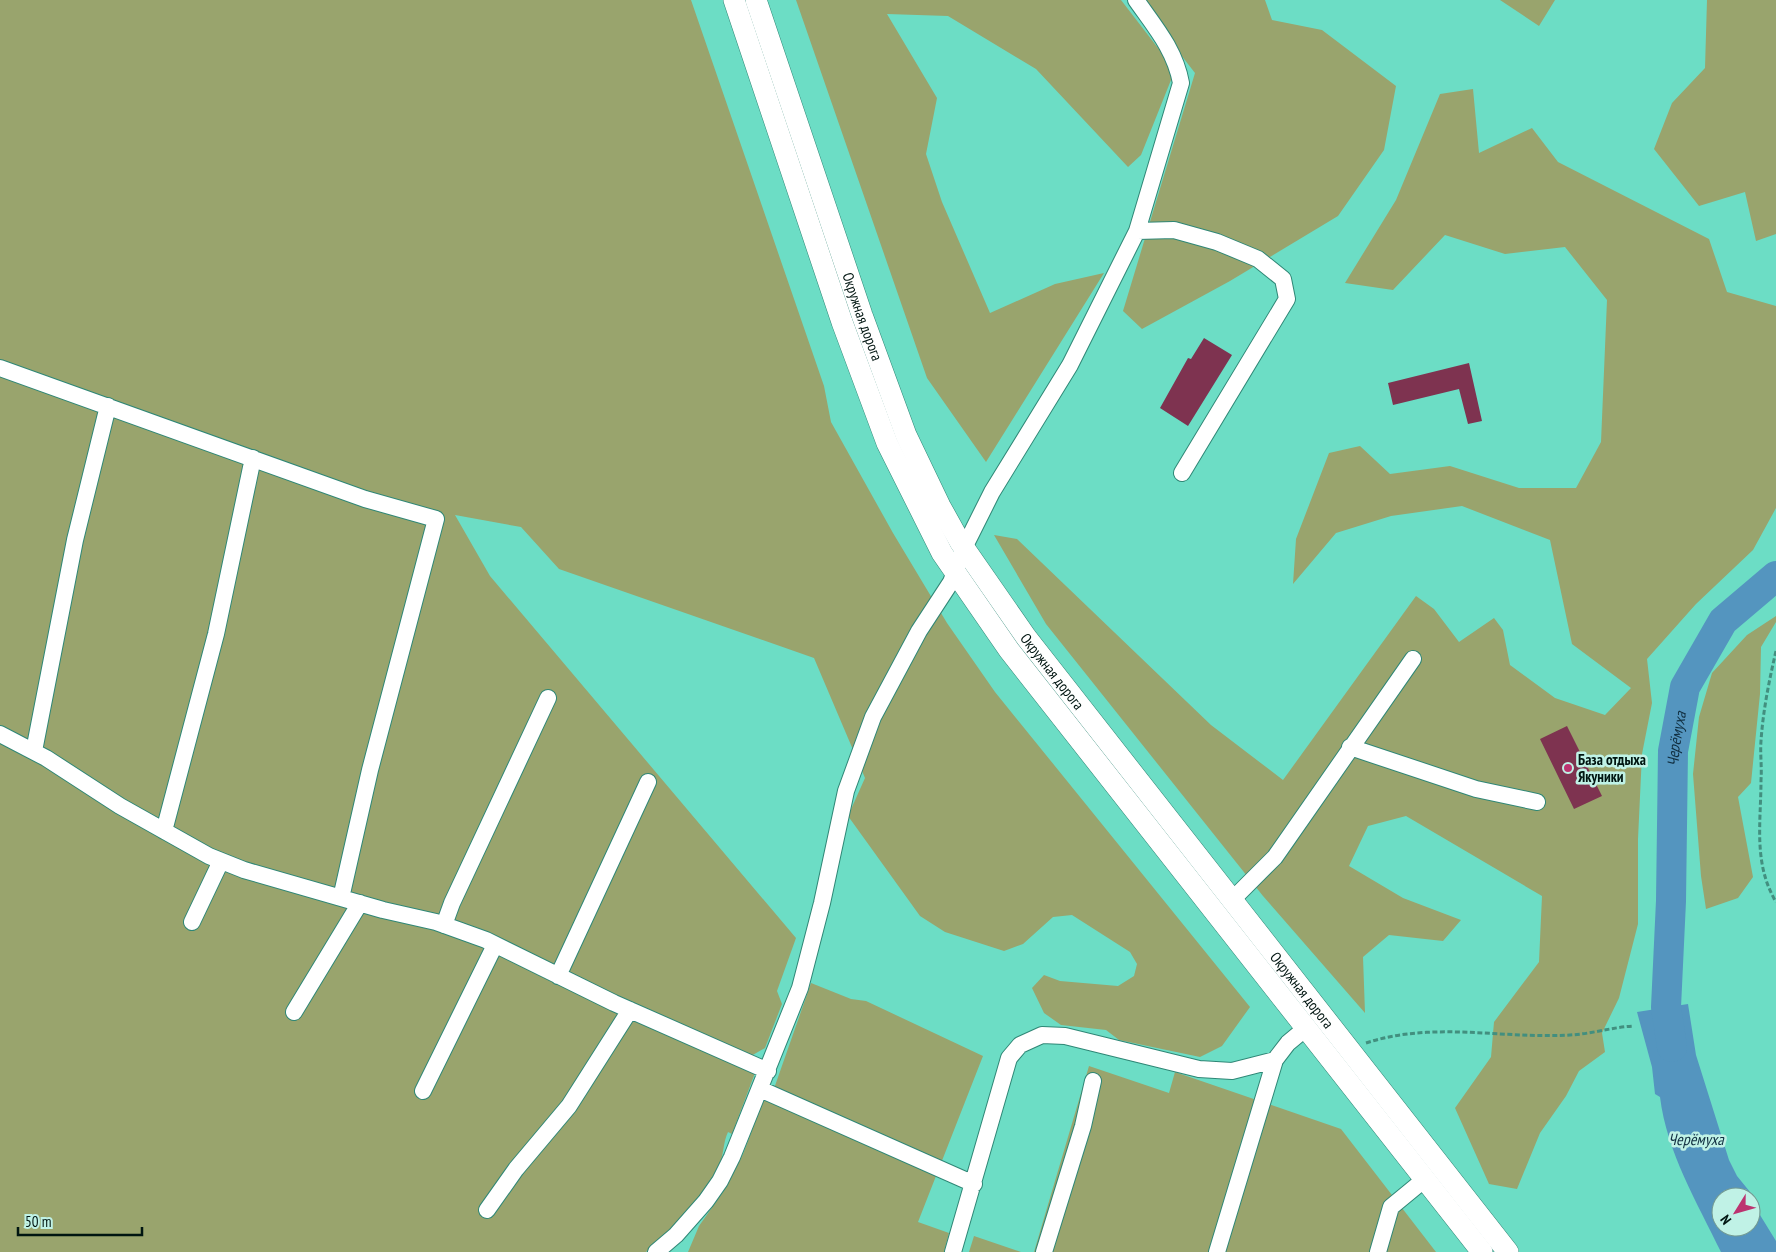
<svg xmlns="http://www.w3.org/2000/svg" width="1776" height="1252" viewBox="0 0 1776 1252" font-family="'PT Sans Narrow',sans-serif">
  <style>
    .green { fill: #99a46d }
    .water { fill: #5495bf; fill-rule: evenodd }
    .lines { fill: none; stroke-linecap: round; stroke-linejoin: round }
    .river { stroke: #5495bf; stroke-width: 30 }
    .building { fill: #7e3350 }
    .minor-casing { stroke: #2f8776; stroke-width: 18 }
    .major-casing { stroke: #2f8776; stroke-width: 22 }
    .path { stroke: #428f7f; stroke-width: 3; stroke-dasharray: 5 2.5; stroke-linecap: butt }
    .minor { stroke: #fff; stroke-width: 16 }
    .major { stroke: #fff; stroke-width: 21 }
    .poi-dot { fill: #bc3370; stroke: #c0f2e6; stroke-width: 2 }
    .labels { text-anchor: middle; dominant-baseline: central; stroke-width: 5; stroke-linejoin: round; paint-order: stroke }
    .street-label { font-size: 15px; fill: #001511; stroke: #c0f2e6 }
    .poi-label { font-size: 15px; font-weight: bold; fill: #001511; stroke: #c0f2e6; text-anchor: start }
    .water-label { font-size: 16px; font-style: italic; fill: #112f41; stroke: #c0f2e6 }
  </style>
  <rect width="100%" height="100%" fill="#6cddc5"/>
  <!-- green -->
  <path class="green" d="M0,0H691L824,386L831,422L893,533L947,623L995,692L1250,1007L1222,1046L1200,1057L1119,1040L1106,1030L1061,1025L1044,1013L1032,988L1044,975L1060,981L1118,986L1134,976L1137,964L1130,952L1072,915L1053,917L1023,944L1004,951L945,932L920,916L848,816L865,778L814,658L559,569L521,527L455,515L490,576L796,938L777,991L782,1004L765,1048L751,1056L755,1073L732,1134L728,1132C723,1142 724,1155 719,1166C704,1201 674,1228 646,1252H0Z
    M796,0H1121L1175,70L1141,155L1128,167L1036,69L948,16L887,14L937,98L926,154L942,202L990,313L1055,284L1104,273L986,462L927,378Z
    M1138,0H1265L1272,20L1322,30L1396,86L1384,150L1338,216L1230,281L1142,329L1123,311L1195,73Z
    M1500,0H1555L1539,26Z
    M1707,0H1776V234L1756,241L1745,192L1699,206L1654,149L1672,103L1705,68Z
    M1473,89L1479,153L1532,128L1558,162L1709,239L1727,292L1776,306V508L1753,550L1696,604L1647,659L1652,703L1642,754L1638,839V924L1619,998L1602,1033L1605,1052L1579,1071L1566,1096L1540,1133L1517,1189L1489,1184L1455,1108L1491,1057L1494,1022L1539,962L1542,896L1406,816L1368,826L1349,866L1403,898L1461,920L1443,941L1389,935L1363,957L1365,1013L1263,896L1046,624L994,535L1017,539L1211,725L1283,780L1416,596L1434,609L1459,642L1494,618L1503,630L1510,665L1555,698L1605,715L1631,688L1572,644L1550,540L1462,506L1391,516L1336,533L1293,584L1296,539L1329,453L1360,446L1390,474L1450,466L1519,488H1576L1601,442L1607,300L1565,247L1505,254L1445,235L1393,290L1345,283L1396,200L1440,94Z
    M1776,616V622L1761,647L1760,694L1751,783L1738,797L1753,877L1738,898L1706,909L1701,876L1693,774L1699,717L1712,673L1747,635Z
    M811,983L851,999L866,1001L983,1056L918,1222L949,1233L944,1252H688L699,1226L725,1189L743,1154L763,1101L770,1100Z
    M1089,1066L1169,1093L1175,1072L1341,1129L1436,1252H1034Z
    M974,1236L1021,1252H969Z"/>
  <!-- water -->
  <path class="water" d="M1688,1004L1696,1055L1729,1160L1737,1176L1759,1203L1760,1215L1776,1241V1252H1721C1697,1202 1667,1153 1660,1097L1655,1094L1652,1067L1637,1012ZM1721,1197H1751V1227H1721Z"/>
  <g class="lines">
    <!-- river -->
    <path class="river" id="s1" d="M1672,1047L1666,1007L1671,901L1673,751L1685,687L1723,621L1776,576"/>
  </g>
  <!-- building -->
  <path class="building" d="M1204,338L1232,355L1188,426L1160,408L1188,358L1191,359Z
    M1469,363L1482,421L1468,424L1459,389L1393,405L1388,383Z
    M1567,726L1602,796L1574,809L1540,739Z"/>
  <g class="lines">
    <!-- minor casing -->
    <g class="minor-casing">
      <path id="minor" d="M1137,231L1174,230L1217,242L1258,259L1283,279L1287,299L1182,473
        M0,368L365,499L436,519L370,770L341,898
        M0,734L46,758L120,806L209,856L244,870L383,910L436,922L486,940L614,1003L768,1071
        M1350,747L1476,789L1537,802
        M34,751L75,540L108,406
        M164,831L216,634L253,458
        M1232,900L1275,857L1413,659
        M192,922L221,861
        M444,925L452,903L548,698
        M558,976L648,782
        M294,1012L360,903
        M760,1089L974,1184
        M423,1091L495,945
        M487,1210L516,1169L569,1106L630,1010
        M656,1252L676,1235L706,1201L720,1181L732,1157L800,988L822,903L846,791L873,717L919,631L951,582L964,548L992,492L1070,365L1137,231L1181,83C1175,50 1155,27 1136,0
        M953,1252L1009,1058L1020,1045L1042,1035L1065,1036L1199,1069L1232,1071L1275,1060
        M1044,1252L1083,1126L1093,1081
        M1217,1252L1275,1060L1288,1043L1306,1028
        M1378,1252L1391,1207L1425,1179"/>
    </g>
    <!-- major casing -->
    <g class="major-casing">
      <g id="major">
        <path d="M734,0L842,322L887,443L942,553L1009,650L1482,1252"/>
        <path id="s2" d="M756,0L862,315L906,435L940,506L960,542L1026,637L1508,1252"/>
      </g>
    </g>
    <!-- path -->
    <path class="path" d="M1776,651C1769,681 1763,711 1761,741C1760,754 1762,767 1761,780C1761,823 1753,863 1776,902
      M1366,1043C1433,1021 1501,1039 1570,1035C1591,1034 1613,1027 1634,1026"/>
    <!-- minor -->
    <use href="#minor" class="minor"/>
    <!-- major -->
    <use href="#major" class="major"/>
  </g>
  <!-- markers -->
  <circle class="poi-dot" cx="1568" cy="768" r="5"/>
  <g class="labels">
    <!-- street labels -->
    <g class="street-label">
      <text stroke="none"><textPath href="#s2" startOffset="334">Окружная дорога</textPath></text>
      <text stroke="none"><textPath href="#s2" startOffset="739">Окружная дорога</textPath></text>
      <text stroke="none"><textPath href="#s2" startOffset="1144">Окружная дорога</textPath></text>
    </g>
    <!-- poi labels -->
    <g class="poi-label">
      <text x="1578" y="759">База отдыха<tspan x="1578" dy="17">Якуники</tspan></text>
    </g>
    <!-- water labels -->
    <g class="water-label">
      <text stroke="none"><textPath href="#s1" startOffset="309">Черёмуха</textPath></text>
      <text x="1696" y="1139">Черёмуха</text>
    </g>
  </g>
  <!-- north arrow -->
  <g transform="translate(1736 1212) rotate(233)"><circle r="24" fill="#c0f2e6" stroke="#739a91"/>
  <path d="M0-4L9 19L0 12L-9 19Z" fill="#bc3370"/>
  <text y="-8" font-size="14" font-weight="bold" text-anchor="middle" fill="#001511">N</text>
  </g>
  <!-- scale -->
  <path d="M18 1227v8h124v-8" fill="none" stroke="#001511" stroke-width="2.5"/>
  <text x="25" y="1227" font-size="15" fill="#001511" stroke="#c0f2e6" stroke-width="4" paint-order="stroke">50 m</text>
</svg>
